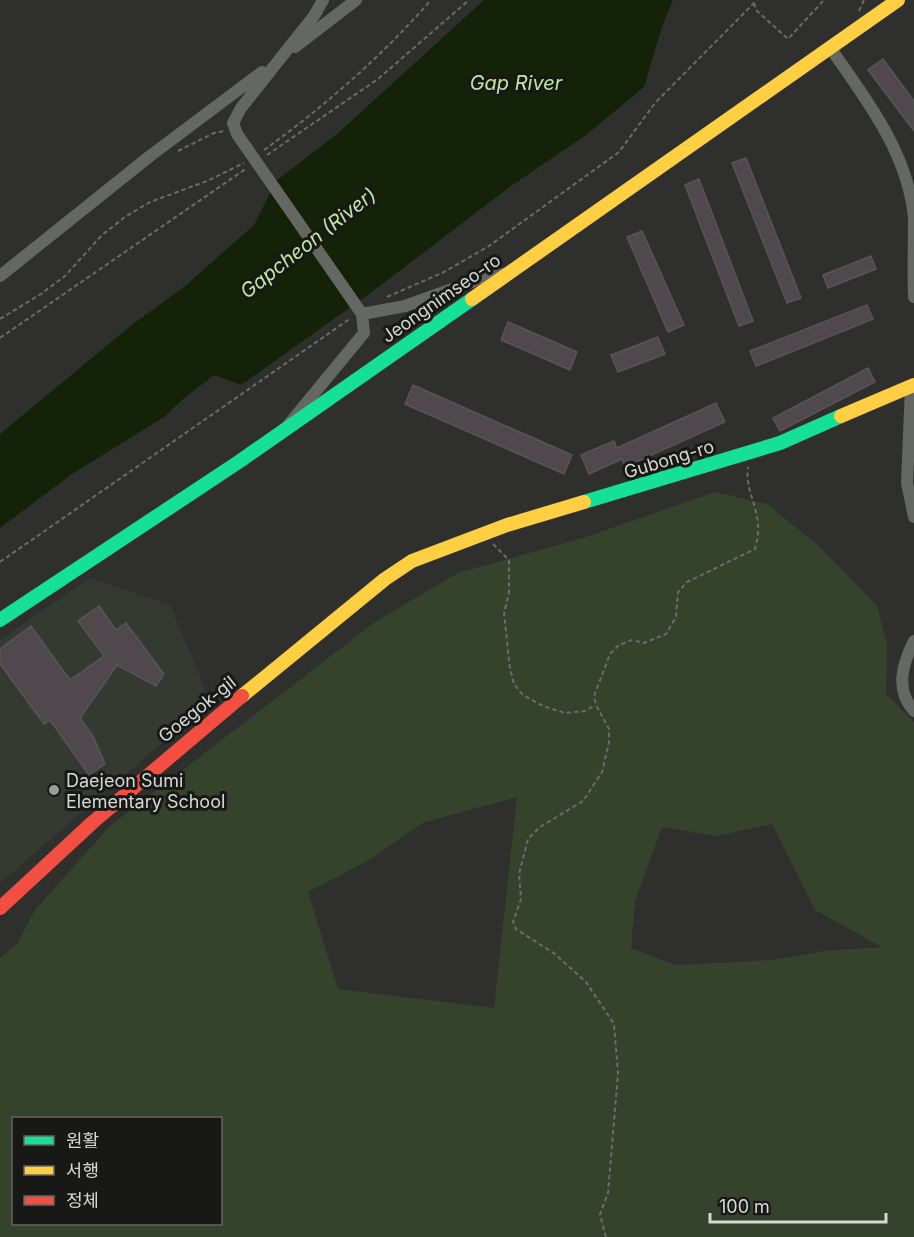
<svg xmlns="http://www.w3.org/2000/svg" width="914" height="1237" viewBox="0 0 914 1237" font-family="Inter,'Noto Sans KR',sans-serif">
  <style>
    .built { fill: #343a31 }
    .green { fill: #36432c; fill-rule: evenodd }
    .water { fill: #142207 }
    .building { fill: #4f494e; stroke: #565555; stroke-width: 1.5 }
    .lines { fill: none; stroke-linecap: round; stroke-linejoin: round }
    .path { stroke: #6a6c68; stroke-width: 2; stroke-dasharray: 4.5 3; stroke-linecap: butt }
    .street { stroke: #656862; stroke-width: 12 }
    .fast { stroke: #16e098; stroke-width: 14 }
    .slow { stroke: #ffcf43; stroke-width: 14 }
    .jam { stroke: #f24e42; stroke-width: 14 }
    .poi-dot { fill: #9c9d9b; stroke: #181917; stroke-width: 2 }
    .labels { text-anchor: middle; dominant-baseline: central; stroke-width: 6; stroke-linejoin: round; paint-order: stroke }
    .street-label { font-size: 18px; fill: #d6d8d5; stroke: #181917 }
    .poi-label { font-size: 18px; fill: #d6d8d5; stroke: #181917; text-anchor: start }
    .water-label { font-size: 20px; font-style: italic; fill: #bfe7a1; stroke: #181917 }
  </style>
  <rect width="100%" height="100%" fill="#2f302e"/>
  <!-- built -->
  <path class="built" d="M90,578L170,605L210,701L0,883V640Z"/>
  <!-- green -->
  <path class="green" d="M715,492L767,504L819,546L877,606L887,644L886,694L914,722V1237H0V958L17,944L35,910L110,826L375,622L458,573L583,538ZM517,797L494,1008L338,989L308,892L371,859L422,823ZM772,824L815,910L882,947L825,951L774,960L675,965L631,948L635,901L662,827L716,836ZM220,1118V1224H14V1118Z"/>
  <!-- water -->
  <path class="water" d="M484,0H673L662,27L644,87L586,135L511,186L373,291L241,385L214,375L183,399L164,417L72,474L0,528V434L133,324L184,287L254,225L276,181L337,134Z"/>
  <!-- building -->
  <path class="building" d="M883,59L914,101V131L868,70Z
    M746,158L801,298L787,303L732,163Z
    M699,179L753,321L739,326L685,185Z
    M642,231L684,325L668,332L627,237Z
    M871,256L876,269L828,288L823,275Z
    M867,305L873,319L756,366L750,351Z
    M508,322L577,352L570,370L501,340Z
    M658,337L665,354L618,372L611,355Z
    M868,368L875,382L780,431L773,418Z
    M413,385L572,455L564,474L405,404Z
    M716,403L725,422L625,467L622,459L589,474L581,455L614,441L617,448Z
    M99,606L116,630L126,623L164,674L156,686L117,665L80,718L93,736L105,764L89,775L50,720L44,724L0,664V649L31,626L70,680L104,656L78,621Z"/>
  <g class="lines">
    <!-- path -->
    <path class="path" d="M754,3L756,10L788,39L824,0
      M859,11L864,0
      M264,150C325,106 381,57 431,0
      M178,151L214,133L225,131
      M267,155L378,79L469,0
      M387,297L444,272L489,246L619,152L655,103L757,0
      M0,319L41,294L65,276L102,235L125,217L150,202L207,181L244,163
      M0,338L247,168
      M493,544L509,560V593L504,613L510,669L514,684L523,695L543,706L565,713L585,711L595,705
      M0,562L351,318
      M606,1237L600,1214L608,1193L618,1073L614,1024L586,982L555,954L516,929L513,922L521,899L519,874L528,839L540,827L583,801L602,772L609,742V729L596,705L594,696L610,654L619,645L632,640L644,643L666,634L676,617L678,592L687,582L755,549C766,513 744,495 748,467"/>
    <!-- street -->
    <path class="street" d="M295,47L356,0
      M831,49C867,100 909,155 914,219C914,245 913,272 914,297
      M0,276L150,156L262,72
      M362,314L405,306L486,277L504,274
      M911,387L907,483L914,517
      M289,424L364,333L362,314L237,134L233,123L241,108L314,16L323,0
      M914,641C902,665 895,690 914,711"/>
    <!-- fast -->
    <path class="fast" d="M584,502L780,443L841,416
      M0,620L240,461L472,299"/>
    <!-- slow -->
    <path class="slow" d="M472,299L898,0
      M841,416L914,385
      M242,696L385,579L412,561L507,525L584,502"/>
    <!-- jam -->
    <path class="jam" d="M0,908L93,822L242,696"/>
  </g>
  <!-- markers -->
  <circle class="poi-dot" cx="54" cy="790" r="6"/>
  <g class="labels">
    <!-- street labels -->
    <g class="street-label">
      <text transform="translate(441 298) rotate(-35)">Jeongnimseo-ro</text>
      <text transform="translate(669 459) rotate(-17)">Gubong-ro</text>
      <text transform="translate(197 709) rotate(-39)">Goegok-gil</text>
    </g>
    <!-- poi labels -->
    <g class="poi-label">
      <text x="66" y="780">Daejeon Sumi<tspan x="66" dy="21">Elementary School</tspan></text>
    </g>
    <!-- water labels -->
    <g class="water-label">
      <text x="516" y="83">Gap River</text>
      <text transform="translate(308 243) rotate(-38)">Gapcheon (River)</text>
    </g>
  </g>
  <!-- legend -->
  <rect x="12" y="1117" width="210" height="108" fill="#181917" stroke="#646563" stroke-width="1.5"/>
  <rect x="24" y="1136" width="30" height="9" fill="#16e098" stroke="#646563" stroke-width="1.5"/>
  <text x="66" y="1147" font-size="18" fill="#d6d8d5">원활</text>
  <rect x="24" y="1166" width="30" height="9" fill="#ffcf43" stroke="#646563" stroke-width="1.5"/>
  <text x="66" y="1177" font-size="18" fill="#d6d8d5">서행</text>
  <rect x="24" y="1196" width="30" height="9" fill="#f24e42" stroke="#646563" stroke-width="1.5"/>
  <text x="66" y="1207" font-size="18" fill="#d6d8d5">정체</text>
  <!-- scale -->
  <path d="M710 1213v9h176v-9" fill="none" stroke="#d6d8d5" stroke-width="3"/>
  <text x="719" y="1213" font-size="18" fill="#d6d8d5" stroke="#181917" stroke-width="4.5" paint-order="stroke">100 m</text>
</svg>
